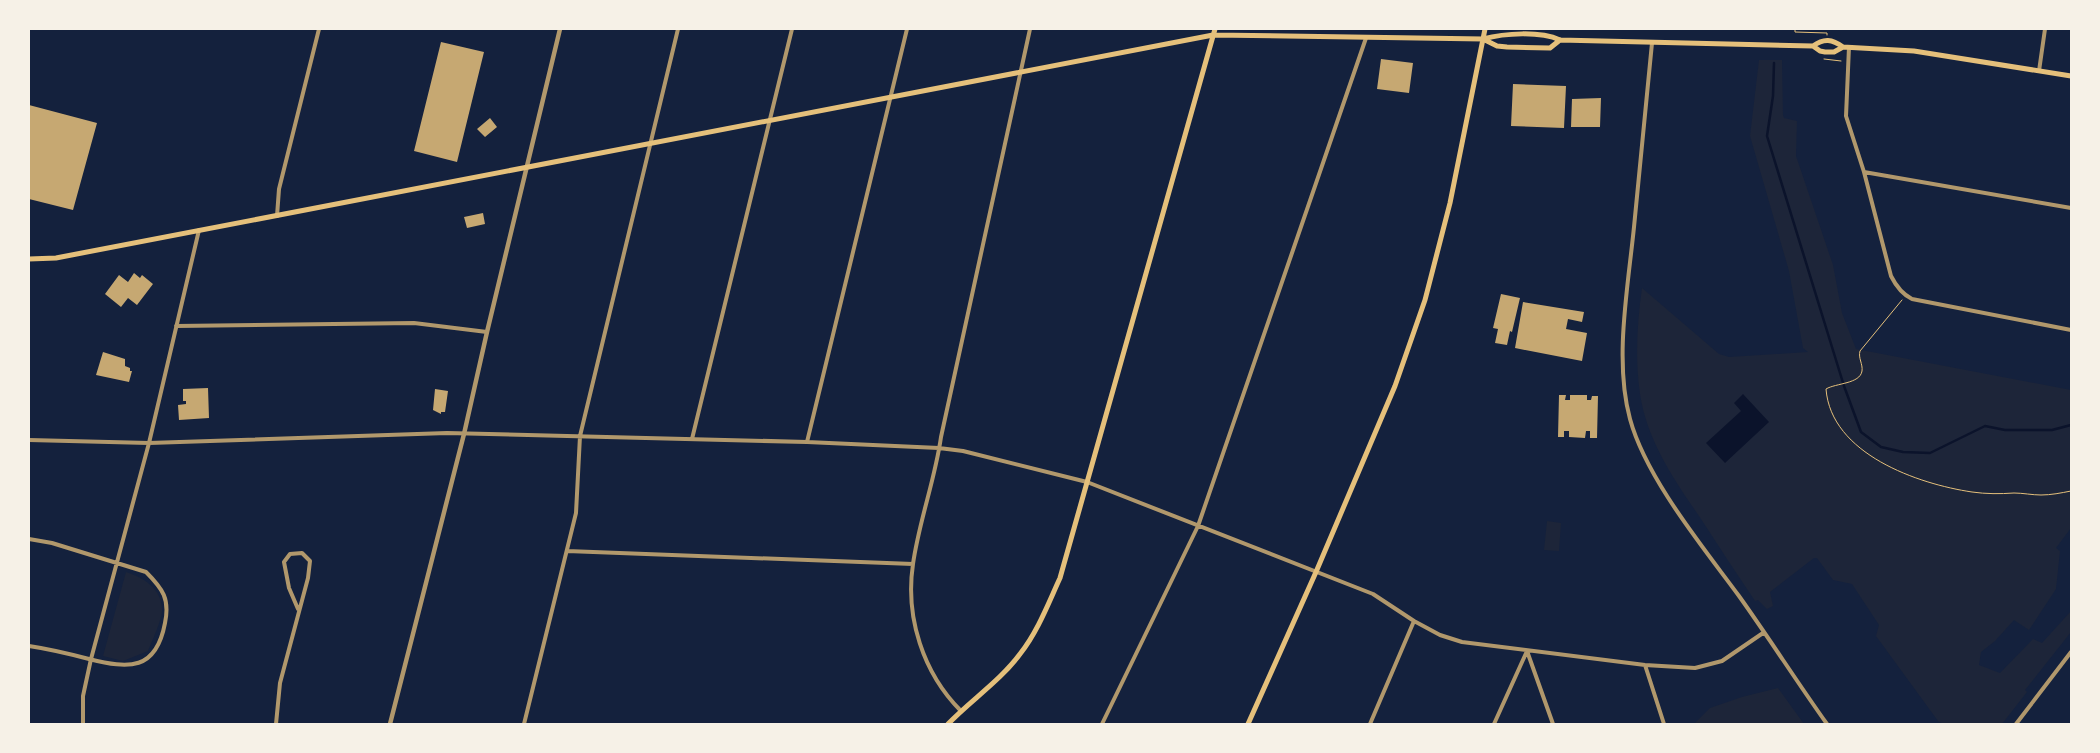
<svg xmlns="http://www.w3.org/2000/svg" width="2100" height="753" viewBox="0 0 2100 753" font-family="'Roboto Condensed',sans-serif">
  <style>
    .green { fill: #1d2539 }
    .water { fill: #0b132b }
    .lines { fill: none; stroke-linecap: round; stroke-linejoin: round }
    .stream { stroke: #0b132b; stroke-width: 2.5 }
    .building { fill: #c6a872 }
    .path { stroke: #e5c07b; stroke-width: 1 }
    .minor { stroke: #b1986c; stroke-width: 4 }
    .tertiary { stroke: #b1986c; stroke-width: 4.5 }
    .secondary { stroke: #e5c07b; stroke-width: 5 }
  </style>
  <rect width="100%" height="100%" fill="#14213d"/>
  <!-- green -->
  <path class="green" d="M1759,60H1782L1783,115L1784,118L1797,121L1796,156L1833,265L1842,313L1856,349L2071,390V528L2056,548L2060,551L2056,589L2029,630L2014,620L1995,641L1981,652L1979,665L2000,673L2033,639L2042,643L2071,611V632L2025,690L2027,692L2002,724H1943L1938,721L1876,636L1879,625L1852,584L1833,580L1817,558H1814L1770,592L1773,606L1767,609L1758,600L1755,601C1737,574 1719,547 1701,519C1675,481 1647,441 1640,394C1635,359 1637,323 1642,288L1719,354L1729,357L1808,352L1803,348L1789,271L1750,136Z
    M1547,521L1561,523L1559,551L1544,550Z
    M126,572C144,578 161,588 162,609C163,618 152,641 148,651L123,661L103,656Z
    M1778,688L1804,724H1694L1710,708L1742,697Z"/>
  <!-- water -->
  <path class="water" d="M1743,394L1769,422L1725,463L1706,443L1741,411L1734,403Z"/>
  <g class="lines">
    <!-- stream -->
    <path class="stream" d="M1774,63L1773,96L1767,136L1844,386L1861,432L1881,447L1903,452L1930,453L1985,426L2005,430H2052L2071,425"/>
  </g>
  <!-- building -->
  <path class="building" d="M441,42L484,52L457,162L414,151Z
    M1381,59L1413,63L1409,93L1377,89Z
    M1513,84L1566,86L1564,128L1511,126Z
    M1601,98L1600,127H1571L1572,99Z
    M29,105L97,123L73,210L29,199Z
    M490,118L497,127L485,137L477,129Z
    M483,213L485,224L467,228L464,217Z
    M134,273L140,278L142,275L153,284L137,305L128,298L121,307L105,294L119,275L128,282Z
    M1501,294L1520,298L1512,332L1510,331L1507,345L1495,343L1498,329L1493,328Z
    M1523,302L1584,312L1582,322L1568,319L1566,329L1587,333L1582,361L1515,348Z
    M103,352L125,359V366L130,368V371H132L129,382L96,375Z
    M208,388L209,418L179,420L178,405L186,404V401H183V389Z
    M435,389L448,391L445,412H441V414L433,410Z
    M1559,395H1566L1565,400H1570V395H1587V400H1591L1592,396H1598L1597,438H1590V431H1586L1585,438L1569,437V431H1564V437H1558Z"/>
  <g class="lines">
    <!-- path -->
    <path class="path" d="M1795,29V32L1827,33V35
      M1824,59L1841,61
      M1902,300L1860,351C1858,358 1863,364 1862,371C1860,384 1836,383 1826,389C1831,454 1918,484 1972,492C1986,494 2000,494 2014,493C2023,493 2032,495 2041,495C2051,495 2061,493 2071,491"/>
    <!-- minor -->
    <path class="minor" d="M1652,43C1646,104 1640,166 1634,227C1628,287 1614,361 1630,419C1646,478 1703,547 1739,596C1769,638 1797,682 1827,724
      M1849,47L1846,116L1864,172L1891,276C1896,286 1902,294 1912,299L2071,330
      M2039,71L2045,29
      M1864,172L2071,208
      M277,216L279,189L319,29
      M176,326L414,323L487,332
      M692,439L792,29
      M29,440L149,443L447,433L807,442L939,448L963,451L1087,482L1373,594L1414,621L1440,635L1462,642L1645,665L1695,668L1722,661L1763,633
      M807,442L907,29
      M29,539L52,543L146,572C163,589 170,599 165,623C156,671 129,669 89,659C70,654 49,649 29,646
      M567,551L913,564
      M1527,651L1553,724
      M1645,665L1664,724
      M961,711C923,673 905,617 913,564C919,521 935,480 941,437L1030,29
      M83,724V696L91,659L149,443L199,230
      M276,724L280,683L308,578L310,561L302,553L290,554L284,562L289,588L298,609
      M524,724L576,513L580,436L678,29
      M1102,724L1198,526L1366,38
      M1370,724L1414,621
      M1494,724L1527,651
      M2016,724L2071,652"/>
    <!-- tertiary -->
    <path class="tertiary" d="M390,724L464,434L487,332L560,29"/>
    <!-- secondary -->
    <path class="secondary" d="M1483,39L1497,46L1507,47L1550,48L1560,40
      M1813,46C1824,38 1832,39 1843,47
      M29,259L56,258L1213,35L1483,39C1505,33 1540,31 1560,40L1813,46L1820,51L1825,52H1834L1843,47L1914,51L2071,76
      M948,724C971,700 1000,681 1020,654C1038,631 1048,604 1060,578L1215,29
      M1248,724L1316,572L1395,386L1425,300L1450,203L1485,29"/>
  </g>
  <!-- border -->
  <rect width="2100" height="753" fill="none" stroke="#f6f1e7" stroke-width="60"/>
</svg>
